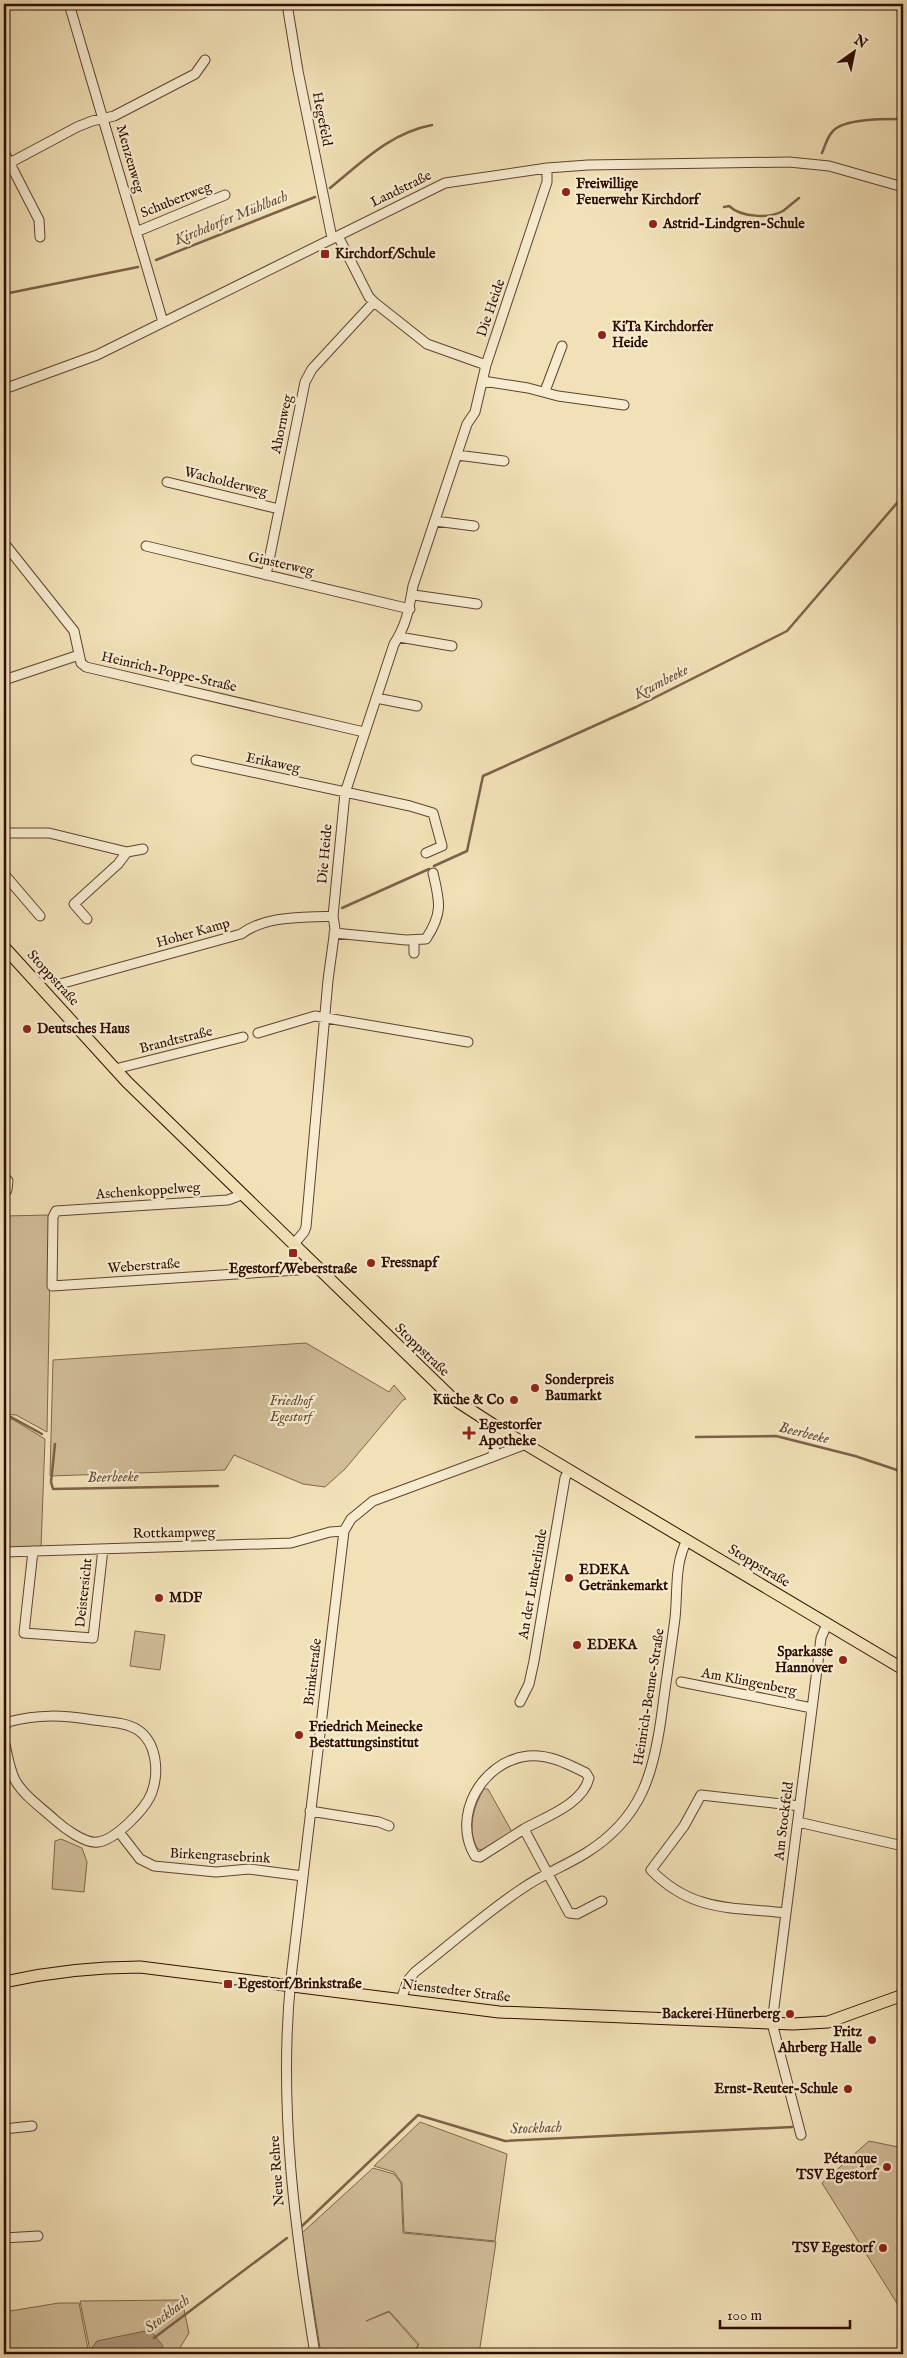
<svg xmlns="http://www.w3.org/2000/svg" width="907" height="2358" viewBox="0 0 907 2358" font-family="'IM FELL English',serif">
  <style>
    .green { fill: #d1bd98; stroke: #80654c }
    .water { fill: #af9979; stroke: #7b6149 }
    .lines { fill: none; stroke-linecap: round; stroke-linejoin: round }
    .stream { stroke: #7b6149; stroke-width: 2.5 }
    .minor-casing { stroke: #5f422e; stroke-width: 11 }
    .major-casing { stroke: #2e0d01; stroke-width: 13 }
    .minor { stroke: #f7ecd0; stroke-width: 9 }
    .major { stroke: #f2e1b7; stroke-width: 11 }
    .poi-dot { fill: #8f2418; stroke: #f7ecd0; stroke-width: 2 }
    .labels { text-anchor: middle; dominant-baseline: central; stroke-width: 4.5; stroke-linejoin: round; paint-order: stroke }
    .street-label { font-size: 14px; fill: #2e0d01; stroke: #f7ecd0 }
    .poi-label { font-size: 14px; font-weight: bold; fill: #2e0d01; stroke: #f7ecd0; text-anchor: start }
    .park-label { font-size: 14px; font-style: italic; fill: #674b36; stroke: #f7ecd0 }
    .water-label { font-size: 15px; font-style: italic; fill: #684c37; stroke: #f7ecd0 }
  </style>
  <rect width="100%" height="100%" fill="#f2e1b7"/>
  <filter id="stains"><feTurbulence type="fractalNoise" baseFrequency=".004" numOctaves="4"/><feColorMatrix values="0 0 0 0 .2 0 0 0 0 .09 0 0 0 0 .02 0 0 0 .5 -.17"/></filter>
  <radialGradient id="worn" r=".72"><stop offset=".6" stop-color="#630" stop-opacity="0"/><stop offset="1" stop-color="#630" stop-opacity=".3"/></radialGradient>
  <!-- green -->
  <path class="green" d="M49,1215L51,1216L47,1432L16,1415L4,1414V1216Z
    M306,1343L389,1392L394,1385L406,1399L403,1400L345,1469L325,1487L303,1484L234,1455L225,1470L50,1476L53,1360Z
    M4,1419H12L45,1439L41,1548H4Z
    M135,1631L165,1635L160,1670L130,1666Z
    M484,1789H488L512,1832L483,1850L478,1849C466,1831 474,1805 484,1789Z
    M61,1839L82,1848L87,1862L84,1892L52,1889L55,1841Z
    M420,2122L507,2154L495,2241L404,2232L402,2183L394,2172L374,2166Z
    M869,2141L903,2148V2313L822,2183Z
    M373,2168L394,2174L401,2183L403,2233L496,2242L479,2354H413L419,2344L389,2311L366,2321L389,2312L418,2345L412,2354H321L302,2233Z
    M182,2300L189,2333L176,2354H82L90,2350L80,2301Z
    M59,2303H79L88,2349L78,2354H4V2312Z"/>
  <!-- water -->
  <path class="water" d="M150,2330L163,2346L158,2354H87L97,2341Z"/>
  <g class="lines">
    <!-- stream -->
    <path class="stream" d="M822,153C825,146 827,137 833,131C844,118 887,119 903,119
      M330,188C362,162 390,133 432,125
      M724,207L729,206C741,217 768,219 783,211C788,207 794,202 799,198
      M156,260L315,197
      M4,294L138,267
      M434,866L467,851L483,776L636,707L787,631L903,496
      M342,908L429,869
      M4,1417H11L42,1434
      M696,1437L776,1436L855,1456L903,1472
      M55,1444L51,1482L53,1489L218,1486
      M301,2227L418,2115L505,2141L792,2127
      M154,2338L287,2238"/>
    <!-- minor casing -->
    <g class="minor-casing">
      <path id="minor" d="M69,4L163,322
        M287,4L298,71L332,238
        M4,152L39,220L40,237
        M4,166L77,127L92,121L114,116L195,74L205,60
        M136,232L225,195
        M338,236L369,297L374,302L427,344L486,365
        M483,381L528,388L558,396L624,405
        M4,389L97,355L445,183L547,168L588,165L789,162L829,166L903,187
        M545,391L562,346
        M457,455L504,461
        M167,482L279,509
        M435,521L474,526
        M4,543L74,631L81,663L86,667L364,732
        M146,546L410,609
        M266,575L305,382L312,369L374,302
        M414,595L477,604
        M399,637L452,646
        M4,680L79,655
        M376,698L417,706
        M196,760L410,806L433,813L442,846L426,853
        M4,833H49L127,852L143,849
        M4,874L40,916
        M87,919L74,904L118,864L127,852
        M334,933L406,940L426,939C443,913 440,902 433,873
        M414,940V953
        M60,984L241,934C267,915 302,918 333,916
        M258,1033L315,1016L468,1042
        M115,1069L243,1037
        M4,1176L8,1181L7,1190
        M241,1195L228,1200L56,1211L53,1217L52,1286L298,1270L311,1263
        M293,1245L304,1232L306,1227L328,980L335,929L333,916L345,793L394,644C407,624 409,608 413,586L467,424L475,412L486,365L547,182V168
        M492,1457L526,1444
        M33,1551L24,1633L93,1638L103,1549
        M4,1552L291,1543L330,1532L344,1531
        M681,1682L812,1708
        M520,1702L529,1684L534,1661L565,1478L569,1470
        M4,1728L8,1722C39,1714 62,1715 94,1720C107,1722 126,1722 138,1730C157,1743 159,1772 152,1792C146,1809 115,1840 98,1842C85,1844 64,1828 55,1820C42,1808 24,1796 15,1780C9,1768 7,1752 4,1740
        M310,1811L379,1822L389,1826
        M798,1822L903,1846
        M524,1829C545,1817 583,1804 589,1778L586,1773C568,1764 549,1754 528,1756C482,1761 451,1816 475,1856L480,1857L524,1829L569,1913L577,1914L602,1901
        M119,1832L140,1859L154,1866L216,1872L249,1869L303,1876
        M786,1913C731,1907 692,1912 651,1870L684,1826L701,1795L800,1806
        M401,2000L408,1980L415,1972C451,1944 485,1913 523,1888C543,1874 565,1866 586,1853C642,1818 654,1773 662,1712C666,1681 671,1650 675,1618C678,1591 674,1565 687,1540
        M4,2129L32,2126
        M801,2135L772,2023L821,1638L827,1624
        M4,2238L38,2236
        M315,2354C295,2230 278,2104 291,1978L344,1531L351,1519L373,1501L492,1457L500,1429"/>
    </g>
    <!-- major casing -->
    <g class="major-casing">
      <path id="major" d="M4,947L127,1082L452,1398L500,1429L903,1669
        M4,1982C49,1972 93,1967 140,1967L499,2012L793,2024L828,2022L903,1995"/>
    </g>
    <!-- minor -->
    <use href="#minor" class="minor"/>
    <!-- major -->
    <use href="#major" class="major"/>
  </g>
  <!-- markers -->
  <g class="poi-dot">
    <circle cx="566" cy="192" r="5"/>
    <circle cx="653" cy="224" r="5"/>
    <rect x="320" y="249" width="10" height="10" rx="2.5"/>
    <circle cx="602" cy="335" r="5"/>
    <circle cx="27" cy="1029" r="5"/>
    <rect x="288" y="1248" width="10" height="10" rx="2.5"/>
    <circle cx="371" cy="1263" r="5"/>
    <circle cx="535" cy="1388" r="5"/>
    <circle cx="514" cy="1400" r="5"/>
    <path d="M466.5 1425.5h5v5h5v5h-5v5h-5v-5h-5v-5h5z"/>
    <circle cx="569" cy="1578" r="5"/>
    <circle cx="159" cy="1598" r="5"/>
    <circle cx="577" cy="1645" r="5"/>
    <circle cx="843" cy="1660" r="5"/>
    <circle cx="299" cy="1735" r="5"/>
    <rect x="223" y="1979" width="10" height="10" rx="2.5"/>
    <circle cx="790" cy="2014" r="5"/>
    <circle cx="872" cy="2040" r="5"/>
    <circle cx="848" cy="2089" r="5"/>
    <circle cx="887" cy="2167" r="5"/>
    <circle cx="883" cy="2248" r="5"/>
  </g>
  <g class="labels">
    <!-- street labels -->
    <g class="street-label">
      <text transform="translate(322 119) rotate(79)">Hegefeld</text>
      <text transform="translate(130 159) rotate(74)">Menzenweg</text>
      <text transform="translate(401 189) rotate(-26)">Landstraße</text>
      <text transform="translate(176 200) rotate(-22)">Schubertweg</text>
      <text transform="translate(491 308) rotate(-71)">Die Heide</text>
      <text transform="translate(282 424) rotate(-78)">Ahornweg</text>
      <text transform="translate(226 482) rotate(14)">Wacholderweg</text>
      <text transform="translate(281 564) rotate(13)">Ginsterweg</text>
      <text transform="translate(169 672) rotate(13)">Heinrich-Poppe-Straße</text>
      <text transform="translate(273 763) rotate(12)">Erikaweg</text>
      <text transform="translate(325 854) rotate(-85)">Die Heide</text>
      <text transform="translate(193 933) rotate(-16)">Hoher Kamp</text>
      <text transform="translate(53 978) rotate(48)">Stoppstraße</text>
      <text transform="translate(176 1040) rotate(-14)">Brandtstraße</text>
      <text transform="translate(148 1191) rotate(-4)">Aschenkoppelweg</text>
      <text transform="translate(144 1266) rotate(-4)">Weberstraße</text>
      <text transform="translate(422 1350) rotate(44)">Stoppstraße</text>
      <text transform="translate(174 1533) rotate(-1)">Rottkampweg</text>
      <text transform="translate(759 1566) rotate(31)">Stoppstraße</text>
      <text transform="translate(533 1584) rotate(-80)">An der Lutherlinde</text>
      <text transform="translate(84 1593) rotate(-84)">Deistersicht</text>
      <text transform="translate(313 1672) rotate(-83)">Brinkstraße</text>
      <text transform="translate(749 1682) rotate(11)">Am Klingenberg</text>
      <text transform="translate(649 1697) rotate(-81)">Heinrich-Benne-Straße</text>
      <text transform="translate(784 1821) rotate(-83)">Am Stockfeld</text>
      <text transform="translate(220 1856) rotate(3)">Birkengrasebrink</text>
      <text transform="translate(456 1991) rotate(7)">Nienstedter Straße</text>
      <text transform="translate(277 2171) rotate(-94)">Neue Rehre</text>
    </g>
    <!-- poi labels -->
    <g class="poi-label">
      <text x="576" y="184">Freiwillige<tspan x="576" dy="16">Feuerwehr Kirchdorf</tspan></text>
      <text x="663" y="224">Astrid-Lindgren-Schule</text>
      <text x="335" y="254">Kirchdorf/Schule</text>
      <text x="612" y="327">KiTa Kirchdorfer<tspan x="612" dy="16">Heide</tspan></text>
      <text x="37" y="1029">Deutsches Haus</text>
      <text x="381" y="1263">Fressnapf</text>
      <text x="293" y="1269" text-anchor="middle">Egestorf/Weberstraße</text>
      <text x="545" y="1380">Sonderpreis<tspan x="545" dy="16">Baumarkt</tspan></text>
      <text x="504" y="1400" text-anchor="end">Küche &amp; Co</text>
      <text x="479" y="1425">Egestorfer<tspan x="479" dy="16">Apotheke</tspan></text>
      <text x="579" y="1570">EDEKA<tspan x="579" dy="16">Getränkemarkt</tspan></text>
      <text x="169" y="1598">MDF</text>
      <text x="587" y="1645">EDEKA</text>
      <text x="833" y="1652" text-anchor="end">Sparkasse<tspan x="833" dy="16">Hannover</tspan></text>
      <text x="309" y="1727">Friedrich Meinecke<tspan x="309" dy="16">Bestattungsinstitut</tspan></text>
      <text x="238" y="1984">Egestorf/Brinkstraße</text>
      <text x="780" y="2014" text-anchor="end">Backerei Hünerberg</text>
      <text x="862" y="2032" text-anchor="end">Fritz<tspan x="862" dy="16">Ahrberg Halle</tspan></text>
      <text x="838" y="2089" text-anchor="end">Ernst-Reuter-Schule</text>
      <text x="877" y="2159" text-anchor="end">Pétanque<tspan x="877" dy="16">TSV Egestorf</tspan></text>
      <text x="873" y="2248" text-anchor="end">TSV Egestorf</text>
    </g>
    <!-- park labels -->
    <g class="park-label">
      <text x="291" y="1401">Friedhof<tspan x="291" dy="16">Egestorf</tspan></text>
    </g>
    <!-- water labels -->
    <g class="water-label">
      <text transform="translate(231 218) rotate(-22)">Kirchdorfer Mühlbach</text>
      <text transform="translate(661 682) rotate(-27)">Krumbeeke</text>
      <text transform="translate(804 1433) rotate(14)">Beerbeeke</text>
      <text transform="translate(113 1477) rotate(-1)">Beerbeeke</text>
      <text transform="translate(536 2128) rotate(-2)">Stockbach</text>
      <text transform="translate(167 2314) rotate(-37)">Stockbach</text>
    </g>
  </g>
  <!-- margin -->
  <rect width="907" height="2358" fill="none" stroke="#f2e1b7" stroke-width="20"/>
  <rect x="5" y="5" width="897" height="2348" fill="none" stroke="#2e0d01" stroke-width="2.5"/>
  <rect x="10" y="10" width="887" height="2338" fill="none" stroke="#2e0d01"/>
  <!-- north arrow -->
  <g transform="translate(854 52) rotate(33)" stroke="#f7ecd0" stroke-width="4" paint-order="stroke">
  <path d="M0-4L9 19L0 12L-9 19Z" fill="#2e0d01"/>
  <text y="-8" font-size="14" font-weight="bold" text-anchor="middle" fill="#2e0d01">N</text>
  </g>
  <!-- scale -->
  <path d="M720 2320v8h130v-8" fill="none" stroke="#2e0d01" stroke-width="2.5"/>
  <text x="727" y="2320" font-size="15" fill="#2e0d01" stroke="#f7ecd0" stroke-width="4" paint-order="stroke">100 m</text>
  <rect width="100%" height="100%" filter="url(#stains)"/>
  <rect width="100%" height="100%" fill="url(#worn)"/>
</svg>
